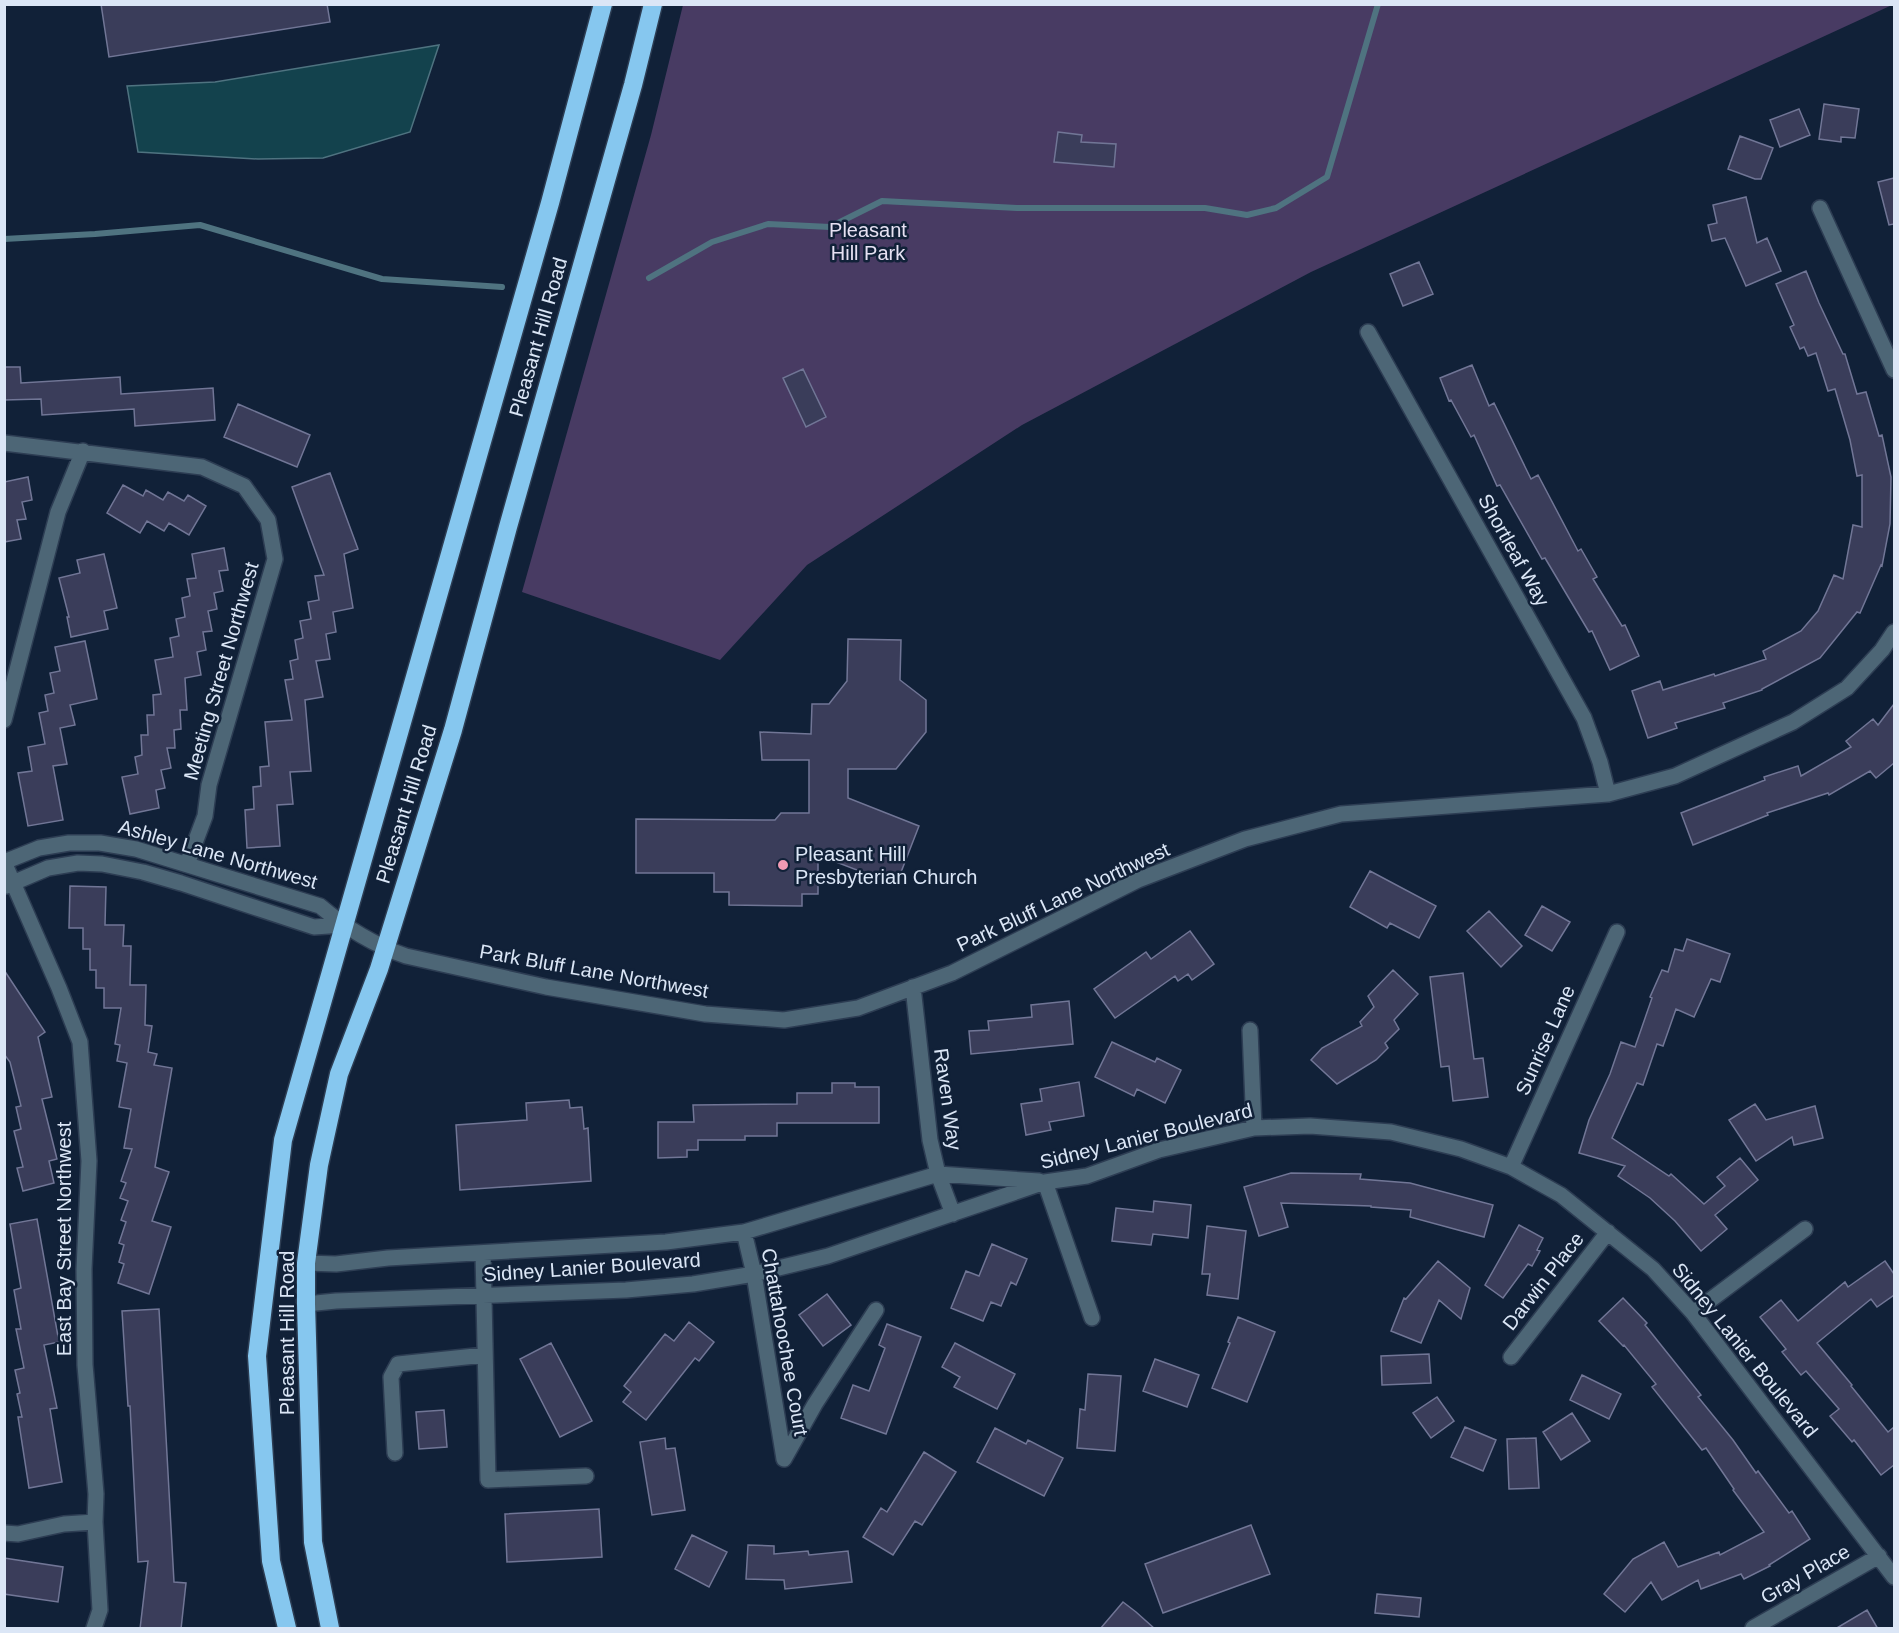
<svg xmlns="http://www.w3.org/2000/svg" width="1899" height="1633" viewBox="0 0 1899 1633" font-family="Arial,sans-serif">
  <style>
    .green { fill: #483b63 }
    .water { fill: #13424d; stroke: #4f7380; stroke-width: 1.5 }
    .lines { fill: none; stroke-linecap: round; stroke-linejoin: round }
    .stream { stroke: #4f7380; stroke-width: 6 }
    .building { fill: #3a3d5a; stroke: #717696; stroke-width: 1.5 }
    .minor-casing { stroke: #2d3d53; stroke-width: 18 }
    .highway-casing { stroke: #2d3d53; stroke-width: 21 }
    .minor { stroke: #4d6676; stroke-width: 15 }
    .highway { stroke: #86c7ef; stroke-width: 18 }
    .poi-dot { fill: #f19ab3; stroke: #112138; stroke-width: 2 }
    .labels { text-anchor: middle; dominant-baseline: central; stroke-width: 5; stroke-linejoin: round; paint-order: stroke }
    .park-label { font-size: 20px; fill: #e6e1f2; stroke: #112138 }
    .street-label { font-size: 20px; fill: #dbe6f6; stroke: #112138 }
    .poi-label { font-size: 20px; fill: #dbe6f6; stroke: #112138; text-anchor: start }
  </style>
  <rect width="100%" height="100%" fill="#112138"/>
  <!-- green -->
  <path class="green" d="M683,5H1892L1311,272L1022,425L807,565L720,660L522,592L651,135Z"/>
  <!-- water -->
  <path class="water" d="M439,45L410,132L323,158L258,159L138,152L127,86L215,82Z"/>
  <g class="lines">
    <!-- stream -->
    <path class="stream" d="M4,239L95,234L200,225L382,279L502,287
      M649,278L712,242L768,224L830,227L882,201L1017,208H1205L1247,215L1276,208L1327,177L1378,4"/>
  </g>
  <!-- building -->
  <path class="building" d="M101,4H327L330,22L109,57Z
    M1824,104L1859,109L1855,138L1841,137V142L1819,139Z
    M1799,109L1810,135L1780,147L1770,120Z
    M1058,132L1082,135L1081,142L1116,144L1114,167L1054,162Z
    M1740,136L1773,148L1761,179H1755L1728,169Z
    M1894,178V224L1889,225L1878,182Z
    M1746,197L1757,243L1767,238L1781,271L1746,286L1725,238L1712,241L1708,225L1717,223L1713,205Z
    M1419,262L1433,294L1403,306L1390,274Z
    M1806,271L1819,303L1843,354H1845L1857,394L1866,392L1879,436L1882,435L1891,477L1890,524L1882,566L1881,565L1860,613L1857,612L1820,658L1762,689V690L1723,703L1725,708L1675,723L1677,728L1648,738L1632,691L1660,681L1663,690L1714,674L1715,676L1766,659L1763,651L1801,631L1818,611L1834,575L1843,579L1853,525L1862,527V475L1857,476L1850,440L1835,389L1828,391L1816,353L1808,356L1804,347L1800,349L1790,327L1794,325L1776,284Z
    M1472,365L1489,406L1494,403L1531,479L1538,475L1578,551L1581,549L1597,577L1593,579L1622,626L1625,625L1639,656L1610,670L1592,631L1589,632L1545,558L1542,559L1500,485L1497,486L1474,435L1471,437L1451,400L1449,401L1440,378Z
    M4,367H20L21,383L120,377L121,394L213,388L215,420L135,426L134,409L42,415L41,399L4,400Z
    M803,369L826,417L806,427L783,378Z
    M238,404L310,435L297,467L224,437Z
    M330,473L358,549L344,554L353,608L333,612L336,632L326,634L330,659L316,661L323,697L305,700L311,771L290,772L293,804L277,805L280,846L247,848L245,810L254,809L253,787L261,786L260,767L269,766L265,722L292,720L285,680L293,679L290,661L298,659L295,640L303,638L300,621L311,619L308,602L319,600L315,576L324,575L292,487Z
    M28,477L32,500L22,502L26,519L17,520L21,539L4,542V482Z
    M123,485L143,496L146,490L163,500L168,492L184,501L188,495L206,506L189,535L169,523L164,531L147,521L140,533L107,513Z
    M224,548L228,570L219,571L223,591L214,593L217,609L208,611L212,631L203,632L206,650L197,652L201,675L185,678L187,710H180L181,729L174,730L175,748H167L171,768L161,770L165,788L156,790L159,808L130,814L122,777L138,774L135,757L142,755L141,735H148L147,715H154L153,695L161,694L155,660L173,657L170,638L179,636L176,619L185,617L182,598L190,596L187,579L196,578L192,554Z
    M104,554L117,608L104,611L108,629L71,637L67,617H69L59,578L80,573L77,560Z
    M848,639L901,640L900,680L926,700V732L896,769H848V798L919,826L896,885L818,855V894H802V906L729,905V892H714V873H636V819L775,820L781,813H809V760H762L760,732L811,734L812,704H829L847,681Z
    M85,641L97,699L70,705L75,725L60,728L67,764L53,766L63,820L28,826L18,773L32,771L28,747L45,744L39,713L48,711L45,695L54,693L50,673L60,671L55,647Z
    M1894,704V763L1876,778L1870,771L1829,795L1828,793L1767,813L1768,815L1693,845L1681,813L1765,780L1764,777L1798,766L1801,776L1851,747L1846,741L1873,719L1878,725Z
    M1370,871L1436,906L1419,938L1390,923L1387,928L1350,907Z
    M70,886L106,887L105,925H124L123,946H131L130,985H146L145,1025L152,1026L148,1052L157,1054L154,1065L172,1068L155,1167L169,1172L152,1221L171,1227L149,1294L118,1283L124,1264L119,1262L124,1245L119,1243L126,1222L121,1220L128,1201L120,1198L126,1183L121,1181L132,1149L124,1148L131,1109L119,1107L127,1063L117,1061L120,1045L115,1044L121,1008H104V988H96V970H90V949H83V928H69Z
    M1542,906L1570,922L1552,951L1525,935Z
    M1489,911L1522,946L1501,967L1467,931Z
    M1190,931L1214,964L1192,980L1188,974L1178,981L1175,976L1115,1018L1094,989L1146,952L1151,959Z
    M1687,939L1730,954L1720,982L1711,979L1694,1017L1676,1009L1663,1046L1657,1044L1643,1085L1637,1083L1612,1138L1669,1176L1671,1174L1704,1204L1725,1186L1717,1177L1740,1158L1758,1180L1715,1215L1727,1229L1701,1251L1675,1221L1650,1198L1618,1176L1625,1166L1579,1153L1589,1120L1610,1074L1621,1042L1635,1047L1652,998L1650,997L1662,970L1668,972L1675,949L1683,951Z
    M4,970L45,1032L38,1037L52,1097L42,1099L57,1159L49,1161L54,1183L23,1191L17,1168L23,1167L14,1131L21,1129L16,1107L21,1106L10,1062L4,1054Z
    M1393,970L1418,994L1394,1020L1399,1029L1385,1043L1388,1048L1376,1060L1337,1084L1311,1060L1322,1048L1362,1026L1360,1022L1374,1007L1368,996Z
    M1463,973L1474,1059L1483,1058L1488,1097L1453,1101L1449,1066L1441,1067L1430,977Z
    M1069,1001L1073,1044L971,1054L969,1031L989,1030L988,1021L1032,1017L1031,1005Z
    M1112,1042L1155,1062L1157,1058L1181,1070L1165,1103L1137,1089L1134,1096L1095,1077Z
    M1079,1082L1084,1116L1049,1122L1051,1130L1026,1135L1021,1104L1042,1101L1040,1089Z
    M832,1083H855V1087H879V1123H777V1136H745V1140H698V1150H687V1157L658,1158V1122H694L693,1105L797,1104V1093H832Z
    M569,1100L570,1108L582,1107L584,1129L588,1128L591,1181L460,1190L456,1125L527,1120L526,1103Z
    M1755,1104L1766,1120L1815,1106L1823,1138L1794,1145L1792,1137L1756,1161L1729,1120Z
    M1291,1173L1361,1174L1360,1179L1410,1183L1493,1205L1484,1237L1410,1217L1411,1210L1371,1207V1206L1281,1203L1288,1227L1259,1236L1244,1187Z
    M1154,1201L1191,1205L1188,1238L1153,1234L1151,1245L1112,1241L1116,1208L1153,1212Z
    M37,1219L59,1342L44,1345L57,1408L50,1409L62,1482L29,1488L18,1417H22L17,1394L20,1393L15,1370L24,1368L16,1329H21L14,1290L21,1288L10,1224Z
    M1519,1225L1543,1238L1537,1250L1540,1251L1532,1266L1528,1264L1503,1298L1485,1285Z
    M1207,1226L1246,1231L1238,1299L1207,1295L1210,1274H1202Z
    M992,1244L1027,1259L1016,1285L1011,1282L1001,1306L991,1302L983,1321L951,1308L966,1271L979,1276Z
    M1438,1261L1470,1288L1461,1319L1439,1300L1421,1343L1391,1331L1404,1298L1406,1299Z
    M1885,1261L1894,1274V1295L1877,1307L1871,1299L1817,1343L1852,1385L1851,1386L1888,1432L1894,1427V1465L1881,1475L1854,1440L1852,1442L1830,1416L1839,1409L1806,1371L1801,1375L1782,1352L1786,1349L1760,1317L1781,1300L1798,1321L1845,1282L1848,1287Z
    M827,1294L851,1325L823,1346L799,1315Z
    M1623,1298L1647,1323L1645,1325L1701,1395L1698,1397L1733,1440L1756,1473L1758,1471L1789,1513L1792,1511L1810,1539L1769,1565L1770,1566L1744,1579L1741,1574L1701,1589L1698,1580L1662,1600L1651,1582L1625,1612L1604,1594L1633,1559L1664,1542L1678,1567L1719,1552L1720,1555L1764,1532L1733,1490L1734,1489L1706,1448L1702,1450L1652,1387L1656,1384L1624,1345L1623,1346L1599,1321Z
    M159,1309L174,1582L186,1583L181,1629H140L148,1561L138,1562L130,1406H128L122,1311Z
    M1238,1317L1275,1332L1247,1402L1212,1388L1230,1343L1228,1342Z
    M689,1322L714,1342L699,1361L695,1358L646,1420L623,1402L631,1392L624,1386L665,1334L674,1341Z
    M887,1324L921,1337L886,1434L841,1418L853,1385L869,1391L885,1348L879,1345Z
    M551,1343L592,1421L560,1437L520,1359Z
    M955,1343L1015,1374L997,1409L954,1387L960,1377L942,1367Z
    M1429,1354L1431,1383L1382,1385L1381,1356Z
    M1155,1359L1199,1375L1187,1407L1143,1391Z
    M1088,1374L1121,1376L1115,1451L1077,1448L1080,1409L1085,1410Z
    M1582,1375L1621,1394L1609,1419L1570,1400Z
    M1437,1397L1454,1421L1431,1438L1413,1413Z
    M444,1410L447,1447L419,1449L416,1412Z
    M1572,1413L1590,1441L1561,1460L1543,1432Z
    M1465,1427L1496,1440L1483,1471L1451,1457Z
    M995,1428L1026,1444L1028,1440L1063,1458L1044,1496L977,1462Z
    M665,1438L666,1449L675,1448L685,1510L652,1515L640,1442Z
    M1536,1438L1539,1488L1509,1489L1507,1439Z
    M924,1452L956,1472L922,1525L915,1521L893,1555L863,1537L881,1508L887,1512Z
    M599,1509L602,1557L507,1562L505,1514Z
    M1251,1525L1270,1574L1163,1613L1145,1564Z
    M692,1535L727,1552L709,1587L675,1569Z
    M748,1545L774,1546V1554L808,1551L809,1555L848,1551L852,1582L785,1589L784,1580L746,1579Z
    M4,1558L63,1567L58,1602L4,1594Z
    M1377,1594L1421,1598L1419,1617L1375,1613Z
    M1123,1602L1136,1612L1155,1629H1100Z
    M1867,1610L1878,1629H1835Z"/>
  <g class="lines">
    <!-- minor casing -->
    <g class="minor-casing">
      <path id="minor" d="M1820,208L1894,370
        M1368,332L1584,718L1600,762L1608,794
        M4,443L202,467L244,486L268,520L275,559L209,785L205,816L187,864
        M4,720L58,512L83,451
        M4,862L39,848L69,843H100L136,849L320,906C346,928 374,945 406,956L546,987L705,1014L784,1020L858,1008L952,973L1138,880L1245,839L1341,814L1608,794L1675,776L1793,722L1847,688L1882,650L1894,632
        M4,862L59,988L80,1042L89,1161L84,1269L85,1365L96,1494L95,1522L100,1610L94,1628
        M6,886L48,868L78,863L102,864L143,872L181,883L314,927L343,925
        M913,987L930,1140L938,1174L953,1214
        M1250,1030L1254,1128
        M1511,1167L1617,932
        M1045,1182L1092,1318
        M744,1232L754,1274L784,1459
        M483,1253L488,1480L586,1476
        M306,1263L336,1264L388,1258L666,1242L744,1232L938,1174L1039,1181
        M306,1304L336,1301L626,1290L693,1284L754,1274L828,1256L1045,1182L1087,1176L1159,1150L1254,1128L1310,1126L1391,1132L1461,1149L1511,1167L1561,1195L1653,1269L1693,1313L1894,1577
        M1693,1313L1805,1229
        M1511,1357L1608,1232
        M395,1453L391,1377L398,1364L485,1355
        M784,1459L815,1404L876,1310
        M4,1533L18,1534L64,1524L95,1522
        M1753,1628L1879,1556"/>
    </g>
    <!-- highway casing -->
    <g class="highway-casing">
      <path id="highway" d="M287,1628L271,1561L257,1356L283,1140L550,203L603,4
        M330,1628L313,1542L306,1304V1263L319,1165L339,1074L379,969L453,730L508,527L633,85L653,4"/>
    </g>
    <!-- minor -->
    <use href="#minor" class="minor"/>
    <!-- highway -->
    <use href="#highway" class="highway"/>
  </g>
  <!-- markers -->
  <circle class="poi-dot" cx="783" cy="865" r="6"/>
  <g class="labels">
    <!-- park labels -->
    <g class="park-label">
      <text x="868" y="230">Pleasant<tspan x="868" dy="23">Hill Park</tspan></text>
    </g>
    <!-- street labels -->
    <g class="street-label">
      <text transform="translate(538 337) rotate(-74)">Pleasant Hill Road</text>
      <text transform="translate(1514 550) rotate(61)">Shortleaf Way</text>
      <text transform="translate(221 671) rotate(-74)">Meeting Street Northwest</text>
      <text transform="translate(406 804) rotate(-73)">Pleasant Hill Road</text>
      <text transform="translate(218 854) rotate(16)">Ashley Lane Northwest</text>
      <text transform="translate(1063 897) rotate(-25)">Park Bluff Lane Northwest</text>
      <text transform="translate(594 971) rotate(10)">Park Bluff Lane Northwest</text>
      <text transform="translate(1545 1040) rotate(-66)">Sunrise Lane</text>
      <text transform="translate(948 1099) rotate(82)">Raven Way</text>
      <text transform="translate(1146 1136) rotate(-14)">Sidney Lanier Boulevard</text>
      <text transform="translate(64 1239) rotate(-90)">East Bay Street Northwest</text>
      <text transform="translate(592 1267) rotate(-4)">Sidney Lanier Boulevard</text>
      <text transform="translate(1543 1281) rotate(-52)">Darwin Place</text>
      <text transform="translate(287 1333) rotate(-90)">Pleasant Hill Road</text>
      <text transform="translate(785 1342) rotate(80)">Chattahoochee Court</text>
      <text transform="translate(1745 1350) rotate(51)">Sidney Lanier Boulevard</text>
      <text transform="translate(1805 1574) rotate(-30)">Gray Place</text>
    </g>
    <!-- poi labels -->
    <g class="poi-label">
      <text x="795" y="854">Pleasant Hill<tspan x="795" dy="23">Presbyterian Church</tspan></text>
    </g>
  </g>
  <!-- border -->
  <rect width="1899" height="1633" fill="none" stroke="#dbe6f6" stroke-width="12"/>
</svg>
